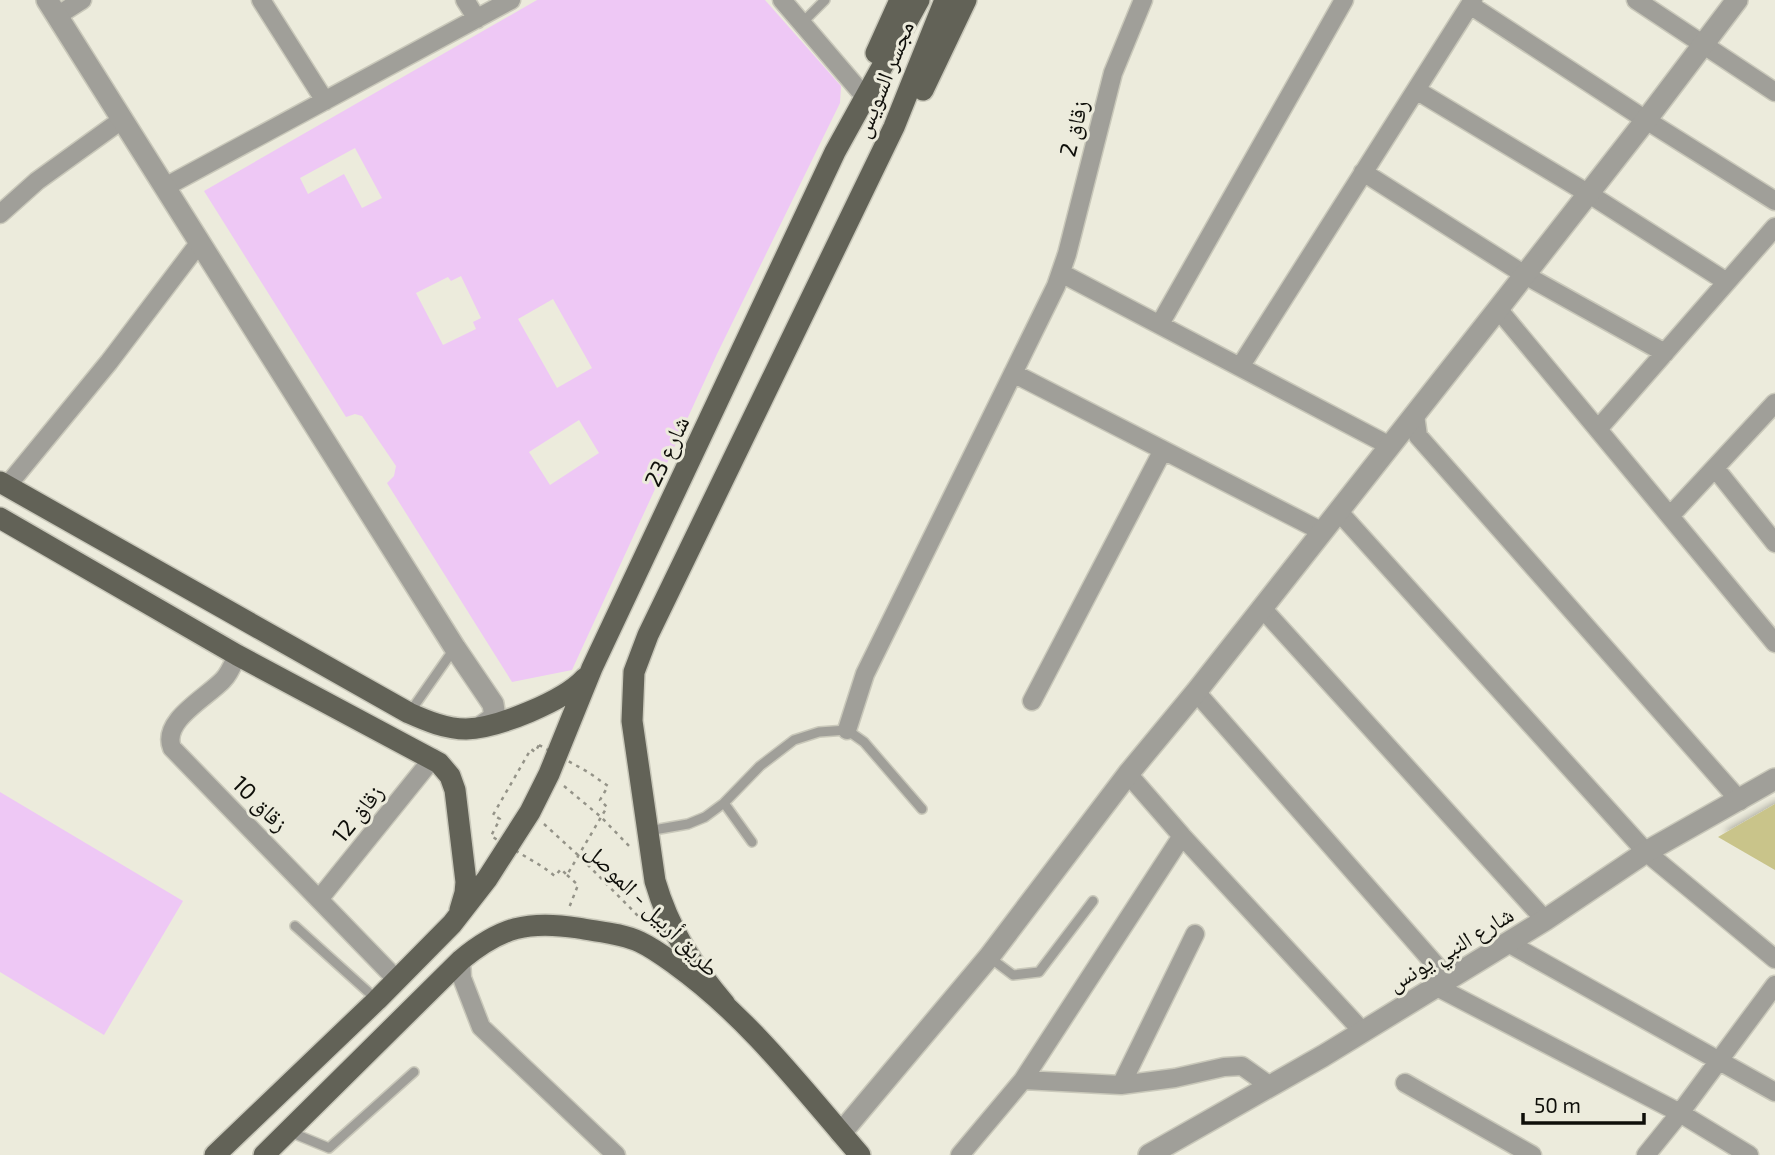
<svg xmlns="http://www.w3.org/2000/svg" width="1775" height="1155" viewBox="0 0 1775 1155" font-family="'Exo 2','Noto Naskh Arabic',sans-serif">
  <style>
    .green { fill: #eec8f5; fill-rule: evenodd }
    .building { fill: #c9c48a; filter: url(#shadow) }
    .lines { fill: none; stroke-linecap: round; stroke-linejoin: round }
    .service-casing { stroke: #c9c8ba; stroke-width: 12 }
    .minor-casing { stroke: #c9c8ba; stroke-width: 21 }
    .tertiary-casing { stroke: #c9c8ba; stroke-width: 24 }
    .primary-casing { stroke: #c9c8ba; stroke-width: 24 }
    .path { stroke: #949388; stroke-width: 2.5; stroke-dasharray: 3.5 5; stroke-linecap: butt }
    .service { stroke: #a09f99; stroke-width: 9 }
    .minor { stroke: #a09f99; stroke-width: 18 }
    .tertiary { stroke: #a09f99; stroke-width: 21 }
    .primary { stroke: #626257; stroke-width: 21 }
    .labels { text-anchor: middle; dominant-baseline: central; stroke-width: 6; stroke-linejoin: round; paint-order: stroke }
    .street-label { font-size: 23px; fill: #0f0f0a; stroke: #ecebdc }
  </style>
  <defs>
    <filter id="shadow"><feDropShadow dx="6" dy="-6" stdDeviation="3.5" flood-color="#0004"/></filter>
  </defs>
  <rect width="100%" height="100%" fill="#ecebdc"/>
  <!-- green -->
  <path class="green" d="M537,0H765L841,86L840,103L717,354L572,670L512,682L387,483L394,476L396,466L362,416L355,414L346,417L204,191ZM355,148L382,198L362,208L344,174L308,194L300,178ZM461,276L481,318L473,322L476,329L443,345L416,293L448,277L451,281ZM553,299L592,368L557,388L518,319ZM579,420L599,453L550,485L529,452Z
    M0,792L183,901L104,1035L0,972Z"/>
  <!-- building -->
  <path class="building" d="M1775,804V870L1718,837Z"/>
  <g class="lines">
    <!-- service casing -->
    <g class="service-casing">
      <path id="service" d="M802,23L825,0
        M410,712L454,649
        M724,803L752,842
        M648,831L688,824L705,817L724,803L760,766L794,740L819,732L847,730L864,742L922,809
        M295,926L376,999
        M989,957L1013,975L1039,972L1093,901
        M290,1132L329,1148L414,1072"/>
    </g>
    <!-- minor casing -->
    <g class="minor-casing">
      <path id="minor" d="M261,0L325,101
        M465,0L477,19
        M782,0L859,90
        M1636,0L1775,92
        M1470,5L1646,120L1775,201
        M57,16L82,0
        M1416,90L1589,194L1727,282
        M1363,172L1525,275L1665,353
        M165,187L511,0
        M0,214L37,181L123,119
        M1061,273L1390,446
        M1498,309L1775,643
        M1160,324L1344,0
        M1240,367L1473,0
        M1013,373L1323,532
        M1415,415L1418,436L1740,801
        M1598,429L1775,227
        M1715,468L1775,543
        M7,486L109,362L200,242
        M1339,512L1646,852L1775,959
        M1670,516L1775,403
        M1262,608L1545,920
        M237,655C233,664 230,673 223,680C206,698 161,721 172,748L397,980
        M1196,692L1448,979
        M1032,701L1163,450
        M847,730L865,674L1056,286L1067,254L1113,73L1143,0
        M1128,774L1182,836L1363,1032
        M320,898L433,758
        M1508,943L1775,1092
        M461,960L462,978L481,1027L616,1155
        M1437,987L1680,1113L1749,1155
        M1023,1080L1121,1085L1175,1078L1224,1067L1242,1066L1270,1086
        M1405,1083L1532,1155
        M1121,1085L1195,934
        M960,1155L1023,1080L1182,836
        M1646,1155L1680,1113L1775,985"/>
    </g>
    <!-- tertiary casing -->
    <g class="tertiary-casing">
      <path id="tertiary" d="M47,0L455,648L493,704L495,717L482,726
        M841,1133L989,957L1128,774L1196,692L1498,309L1646,120L1737,0
        M1149,1155L1323,1056L1545,920L1646,852L1775,779"/>
    </g>
    <!-- primary casing -->
    <g class="primary-casing">
      <path id="primary" d="M876,53L900,0
        M923,90L966,0
        M0,482L409,713C427,721 446,729 466,729C498,728 564,701 585,678
        M0,518L237,655L439,763L450,776L455,790L466,882L465,893L460,910
        M725,1004C693,967 669,929 655,881L632,721L634,672L648,635L894,127L945,0
        M215,1155L377,1000L452,924L487,879L530,812L549,774L592,668L835,152L919,0
        M264,1155L461,960C501,927 528,920 578,928C599,932 621,933 640,942C653,948 665,957 676,965C747,1016 803,1089 860,1155"/>
    </g>
    <!-- path -->
    <path class="path" d="M539,745L588,772L608,786L600,800L607,807L567,875L561,869L555,876L543,867L491,836L500,819L493,815L531,749L535,752Z
      M564,786L601,817L631,848
      M544,824L579,856L644,922
      M567,875L578,885L569,908"/>
    <!-- service -->
    <use href="#service" class="service"/>
    <!-- minor -->
    <use href="#minor" class="minor"/>
    <!-- tertiary -->
    <use href="#tertiary" class="tertiary"/>
    <!-- primary -->
    <use href="#primary" class="primary"/>
  </g>
  <g class="labels">
    <!-- street labels -->
    <g class="street-label">
      <text transform="translate(883 79) rotate(-68)">مجسر السويس</text>
      <text transform="translate(1073 128) rotate(-76)">زقاق 2</text>
      <text transform="translate(666 451) rotate(-65)">شارع 23</text>
      <text transform="translate(261 803) rotate(45)">زقاق 10</text>
      <text transform="translate(357 813) rotate(-51)">زقاق 12</text>
      <text transform="translate(653 909) rotate(45)">طريق أربيل - الموصل</text>
      <text transform="translate(1450 948) rotate(-31)">شارع النبي يونس</text>
    </g>
  </g>
  <!-- scale -->
  <path d="M1523 1113v10h121v-10" fill="none" stroke="#0f0f0a" stroke-width="3.5"/>
  <text x="1534" y="1113" font-size="21" fill="#0f0f0a" stroke="#ecebdc" stroke-width="5" paint-order="stroke">50 m</text>
</svg>
